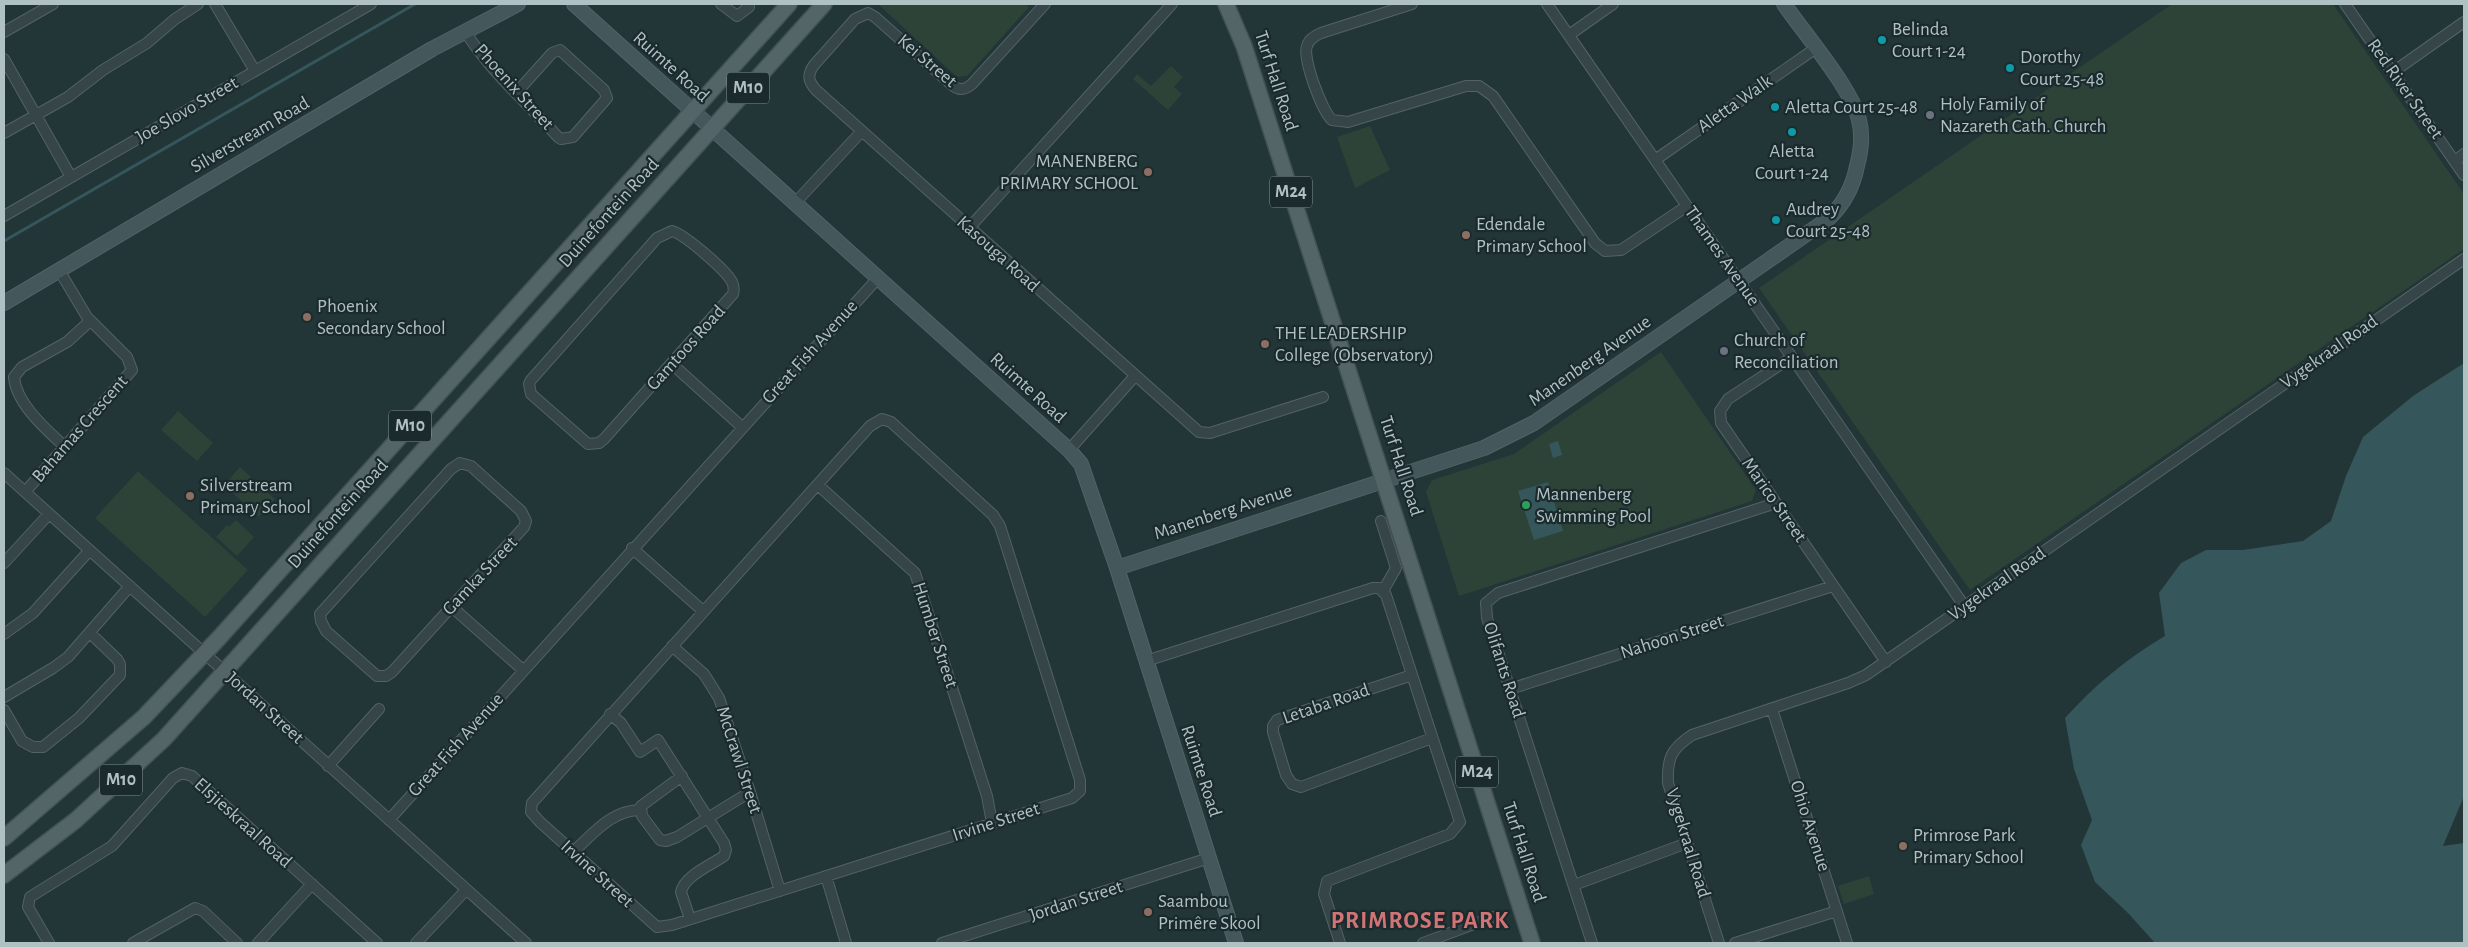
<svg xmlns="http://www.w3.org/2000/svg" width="2468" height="947" viewBox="0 0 2468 947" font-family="'Alegreya Sans',sans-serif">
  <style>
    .green { fill: #2d4338 }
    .water { fill: #35575b }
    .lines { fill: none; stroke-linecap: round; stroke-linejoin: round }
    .stream { stroke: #35575b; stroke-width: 3 }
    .street-casing { stroke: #536365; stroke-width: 12 }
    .secondary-casing { stroke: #536365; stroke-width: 16 }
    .primary-casing { stroke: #425154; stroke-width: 18 }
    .street { stroke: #364548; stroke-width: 10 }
    .secondary { stroke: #44575a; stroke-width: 14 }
    .primary { stroke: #546568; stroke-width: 15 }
    .culture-dot { fill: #0f9aa8; stroke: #1b2a2c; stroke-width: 2 }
    .worship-dot { fill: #6b7280; stroke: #1b2a2c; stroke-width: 2 }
    .education-dot { fill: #8d6e63; stroke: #1b2a2c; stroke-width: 2 }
    .leisure-dot { fill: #2e9e5b; stroke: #1b2a2c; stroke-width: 2 }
    .labels { text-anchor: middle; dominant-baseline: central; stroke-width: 4.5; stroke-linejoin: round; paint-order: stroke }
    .shield { fill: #1b2a2c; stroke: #839496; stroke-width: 1 }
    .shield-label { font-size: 18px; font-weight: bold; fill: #b0c1c4 }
    .poi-label { font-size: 19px; fill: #b0c1c4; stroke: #1b2a2c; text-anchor: start }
    .street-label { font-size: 19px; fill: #b0c1c4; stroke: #1b2a2c }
    .district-label { font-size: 24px; font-weight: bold; letter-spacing: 1px; fill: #d07476; stroke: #1b2a2c }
  </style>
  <rect width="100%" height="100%" fill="#223537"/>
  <!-- green -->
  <path class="green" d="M878,4H1025L1029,7L967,76L957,77Z
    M2172,4H2333L2464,194V249L1970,590L1759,288Z
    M1171,66L1183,77L1174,87L1182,94L1168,110L1133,79L1137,74L1151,86Z
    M1370,126L1390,170L1355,188L1337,137Z
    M1661,352L1756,490L1752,501L1459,596L1426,492L1432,480L1514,454Z
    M178,411L213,443L197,461L161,430Z
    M240,467L275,499L259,517L224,485Z
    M138,471L248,570L205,617L95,518Z
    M236,520L254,537L237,556L216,537L227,525L229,527Z
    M1869,876L1874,894L1844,904L1838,886Z"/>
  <!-- water -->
  <path class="water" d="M2464,363V796L2443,846L2464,843V943H2155L2128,913L2095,882L2081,845L2092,820L2074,769L2065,718C2095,685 2127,658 2165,636L2159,593L2181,563L2206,550H2243L2303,541L2331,521L2346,476L2363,437L2413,396Z
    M1558,441L1562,455L1553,458L1549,444Z
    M1548,482L1563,531L1534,540L1518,491Z"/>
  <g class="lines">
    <!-- stream -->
    <path class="stream" d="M4,241L415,4"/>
    <!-- street casing -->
    <g class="street-casing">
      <path id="street" d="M215,4L255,71
        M721,4L737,16L749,7
        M1045,4L972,84C965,90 959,91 952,85L875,17L868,13L855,19L814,65C807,75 808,81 816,90L1199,432L1210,433L1323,397
        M1412,4L1321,33C1315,36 1309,39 1307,46C1302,58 1322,111 1332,120L1348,122L1466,86H1479L1493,96L1595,243L1605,251L1621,250L1687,206
        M1547,4L1965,607
        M2345,4L2464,175
        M465,31C488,69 528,104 558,137L561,139L573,137L607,98L604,90L560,50L552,53L517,92
        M4,32L53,4
        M1569,35L1613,4
        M4,59L71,177
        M2393,72L2464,22
        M4,133L68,97L103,70L147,43L175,19L198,4
        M1655,160L1816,48
        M2455,161L2464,154
        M795,203L862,131
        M4,216L371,4
        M969,228L1172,4
        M672,231C684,234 726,270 732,282C734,286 734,290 733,294L604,439L599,443L588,444L531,394L529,384L531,380L657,238Z
        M1792,357L1728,399L1720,411L1721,423L1886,662
        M672,364L742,427
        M882,419L891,422L993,515L1000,526L1080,780V791L1072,798L672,925L657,927L540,822L531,812L532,803L870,426Z
        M65,447C47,430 16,404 14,377L22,367L67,342L90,321
        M1069,450L1135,376
        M460,463L471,466L521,511L526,521L524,527L392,672L386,676H377L326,631L321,621L320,614L451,469Z
        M4,473L526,943
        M818,485L915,573L987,796L992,823
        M25,492L132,370L127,357L87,317L59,270
        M1381,521L1396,568L1383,591
        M632,548L703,611
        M4,563L49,514
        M452,607L523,670
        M4,634L33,613L89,551
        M672,646L704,674L719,698L750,792L780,891
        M1146,661L1373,588H1379L1386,595L1460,822L1450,834L1327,881L1324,894L1340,943
        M1412,675L1277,720L1273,726V732L1286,775L1292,784L1301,787L1432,738
        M1510,689L1833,586
        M4,697L53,668L68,657L130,586
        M1772,709L1847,943
        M4,710L22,741L33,747H43L79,718L120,675V664L117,659L90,633
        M610,714L621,723L640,752L658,740L724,843L726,850L724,856C711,865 684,876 681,892L690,919
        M328,766L379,709
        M682,776L641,806L642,816L660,840L666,841L677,837L750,792
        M389,820L878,278
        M573,852C593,834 611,810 641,810
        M826,876L846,943
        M1574,885L1687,843
        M49,943L28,907L30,897L112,846L173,778L182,773L192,776L377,943
        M133,943L195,908L203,911L237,943
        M258,943L312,884
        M416,943L466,890
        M942,943L1209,858
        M1423,943L1493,917
        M1592,943L1487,618L1486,603L1498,593L1776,503
        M1719,943L1668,783C1667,758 1671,749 1692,735L1848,683L1866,675L2464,259
        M1735,943L1837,911"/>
    </g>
    <!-- secondary casing -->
    <g class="secondary-casing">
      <path id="secondary" d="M574,4L1069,450L1081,464L1117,568L1236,943
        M4,303L432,49L518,4
        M1117,568L1484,448L1534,423L1828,219C1843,205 1853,187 1857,166C1861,151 1863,135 1859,120C1852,89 1804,33 1784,4"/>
    </g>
    <!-- primary casing -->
    <g class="primary-casing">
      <path id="primary" d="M1226,4L1244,46L1532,943
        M4,838L144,717L219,638L789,4
        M4,875L76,820L164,739L824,4"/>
    </g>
    <!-- street -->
    <use href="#street" class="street"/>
    <!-- secondary -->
    <use href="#secondary" class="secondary"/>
    <!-- primary -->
    <use href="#primary" class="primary"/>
  </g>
  <!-- markers -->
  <g class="culture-dot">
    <circle cx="1882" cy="40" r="5"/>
    <circle cx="2010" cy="68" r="5"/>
    <circle cx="1775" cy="107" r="5"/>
    <circle cx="1792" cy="132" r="5"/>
    <circle cx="1776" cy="220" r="5"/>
  </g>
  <g class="worship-dot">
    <circle cx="1930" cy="115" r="5"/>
    <circle cx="1724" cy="351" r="5"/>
  </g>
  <g class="education-dot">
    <circle cx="1148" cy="172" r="5"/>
    <circle cx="1466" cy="235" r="5"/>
    <circle cx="307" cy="317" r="5"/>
    <circle cx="1265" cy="344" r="5"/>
    <circle cx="190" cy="496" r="5"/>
    <circle cx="1903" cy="846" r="5"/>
    <circle cx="1148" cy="912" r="5"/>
  </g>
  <circle class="leisure-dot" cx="1526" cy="505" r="5"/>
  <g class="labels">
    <!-- shield labels -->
    <g class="shield">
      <rect x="727" y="72.5" width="42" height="31" rx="4"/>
      <rect x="1270" y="176.5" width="42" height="31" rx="4"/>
      <rect x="389" y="410.5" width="42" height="31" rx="4"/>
      <rect x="1456" y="756.5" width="42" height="31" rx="4"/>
      <rect x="100" y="764.5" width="42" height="31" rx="4"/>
    </g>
    <g class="shield-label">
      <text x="748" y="88">M10</text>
      <text x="1291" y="192">M24</text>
      <text x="410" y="426">M10</text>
      <text x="1477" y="772">M24</text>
      <text x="121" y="780">M10</text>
    </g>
    <!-- poi labels -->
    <g class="poi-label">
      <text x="1892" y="29">Belinda<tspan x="1892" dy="22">Court 1-24</tspan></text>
      <text x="2020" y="57">Dorothy<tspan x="2020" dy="22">Court 25-48</tspan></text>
      <text x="1940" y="104">Holy Family of<tspan x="1940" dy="22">Nazareth Cath. Church</tspan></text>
      <text x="1785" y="107">Aletta Court 25-48</text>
      <text x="1792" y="151" text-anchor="middle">Aletta<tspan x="1792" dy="22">Court 1-24</tspan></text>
      <text x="1138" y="161" text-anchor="end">MANENBERG<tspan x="1138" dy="22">PRIMARY SCHOOL</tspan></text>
      <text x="1786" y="209">Audrey<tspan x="1786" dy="22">Court 25-48</tspan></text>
      <text x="1476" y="224">Edendale<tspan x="1476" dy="22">Primary School</tspan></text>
      <text x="317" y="306">Phoenix<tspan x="317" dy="22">Secondary School</tspan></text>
      <text x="1275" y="333">THE LEADERSHIP<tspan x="1275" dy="22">College (Observatory)</tspan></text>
      <text x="1734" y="340">Church of<tspan x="1734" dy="22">Reconciliation</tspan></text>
      <text x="200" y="485">Silverstream<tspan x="200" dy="22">Primary School</tspan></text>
      <text x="1536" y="494">Mannenberg<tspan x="1536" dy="22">Swimming Pool</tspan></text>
      <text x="1913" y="835">Primrose Park<tspan x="1913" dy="22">Primary School</tspan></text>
      <text x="1158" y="901">Saambou<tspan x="1158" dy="22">Primêre Skool</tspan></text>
    </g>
    <!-- street labels -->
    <g class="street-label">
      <text transform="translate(927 61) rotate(40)">Kei Street</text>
      <text transform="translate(671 67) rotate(42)">Ruimte Road</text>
      <text transform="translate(1276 81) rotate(72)">Turf Hall Road</text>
      <text transform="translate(514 87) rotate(48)">Phoenix Street</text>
      <text transform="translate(2405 89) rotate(55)">Red River Street</text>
      <text transform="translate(1735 104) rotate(-35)">Aletta Walk</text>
      <text transform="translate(187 110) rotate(-30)">Joe Slovo Street</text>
      <text transform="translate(250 135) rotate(-30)">Silverstream Road</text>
      <text transform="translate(609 213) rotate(-48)">Duinefontein Road</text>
      <text transform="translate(998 254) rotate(42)">Kasouga Road</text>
      <text transform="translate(1722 256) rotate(55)">Thames Avenue</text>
      <text transform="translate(686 348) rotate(-48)">Gamtoos Road</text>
      <text transform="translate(810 352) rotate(-48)">Great Fish Avenue</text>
      <text transform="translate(2329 352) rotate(-35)">Vygekraal Road</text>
      <text transform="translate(1590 361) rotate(-35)">Manenberg Avenue</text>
      <text transform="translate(1028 388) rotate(42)">Ruimte Road</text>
      <text transform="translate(80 429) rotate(-49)">Bahamas Crescent</text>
      <text transform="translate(1401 466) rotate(72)">Turf Hall Road</text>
      <text transform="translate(1774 500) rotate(55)">Marico Street</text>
      <text transform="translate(1223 512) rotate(-18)">Manenberg Avenue</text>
      <text transform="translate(338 514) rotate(-48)">Duinefontein Road</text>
      <text transform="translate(480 576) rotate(-47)">Gamka Street</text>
      <text transform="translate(1997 584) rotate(-35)">Vygekraal Road</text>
      <text transform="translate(935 635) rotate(72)">Humber Street</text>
      <text transform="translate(1672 637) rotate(-18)">Nahoon Street</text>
      <text transform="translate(1504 670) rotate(72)">Olifants Road</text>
      <text transform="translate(1326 704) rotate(-19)">Letaba Road</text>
      <text transform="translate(265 708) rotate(42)">Jordan Street</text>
      <text transform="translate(456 745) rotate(-48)">Great Fish Avenue</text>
      <text transform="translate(739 760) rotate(72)">McCrawl Street</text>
      <text transform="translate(1201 771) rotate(72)">Ruimte Road</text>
      <text transform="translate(996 822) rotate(-18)">Irvine Street</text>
      <text transform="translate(243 823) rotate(42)">Elsjieskraal Road</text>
      <text transform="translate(1810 826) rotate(72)">Ohio Avenue</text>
      <text transform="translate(1688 843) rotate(73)">Vygekraal Road</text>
      <text transform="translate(1524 852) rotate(72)">Turf Hall Road</text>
      <text transform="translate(597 874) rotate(42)">Irvine Street</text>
      <text transform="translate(1076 901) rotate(-18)">Jordan Street</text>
    </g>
    <!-- district labels -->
    <g class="district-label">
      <text x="1420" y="921">PRIMROSE PARK</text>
    </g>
  </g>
  <!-- border -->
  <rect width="2468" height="947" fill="none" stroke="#b0c1c4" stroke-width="10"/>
</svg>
